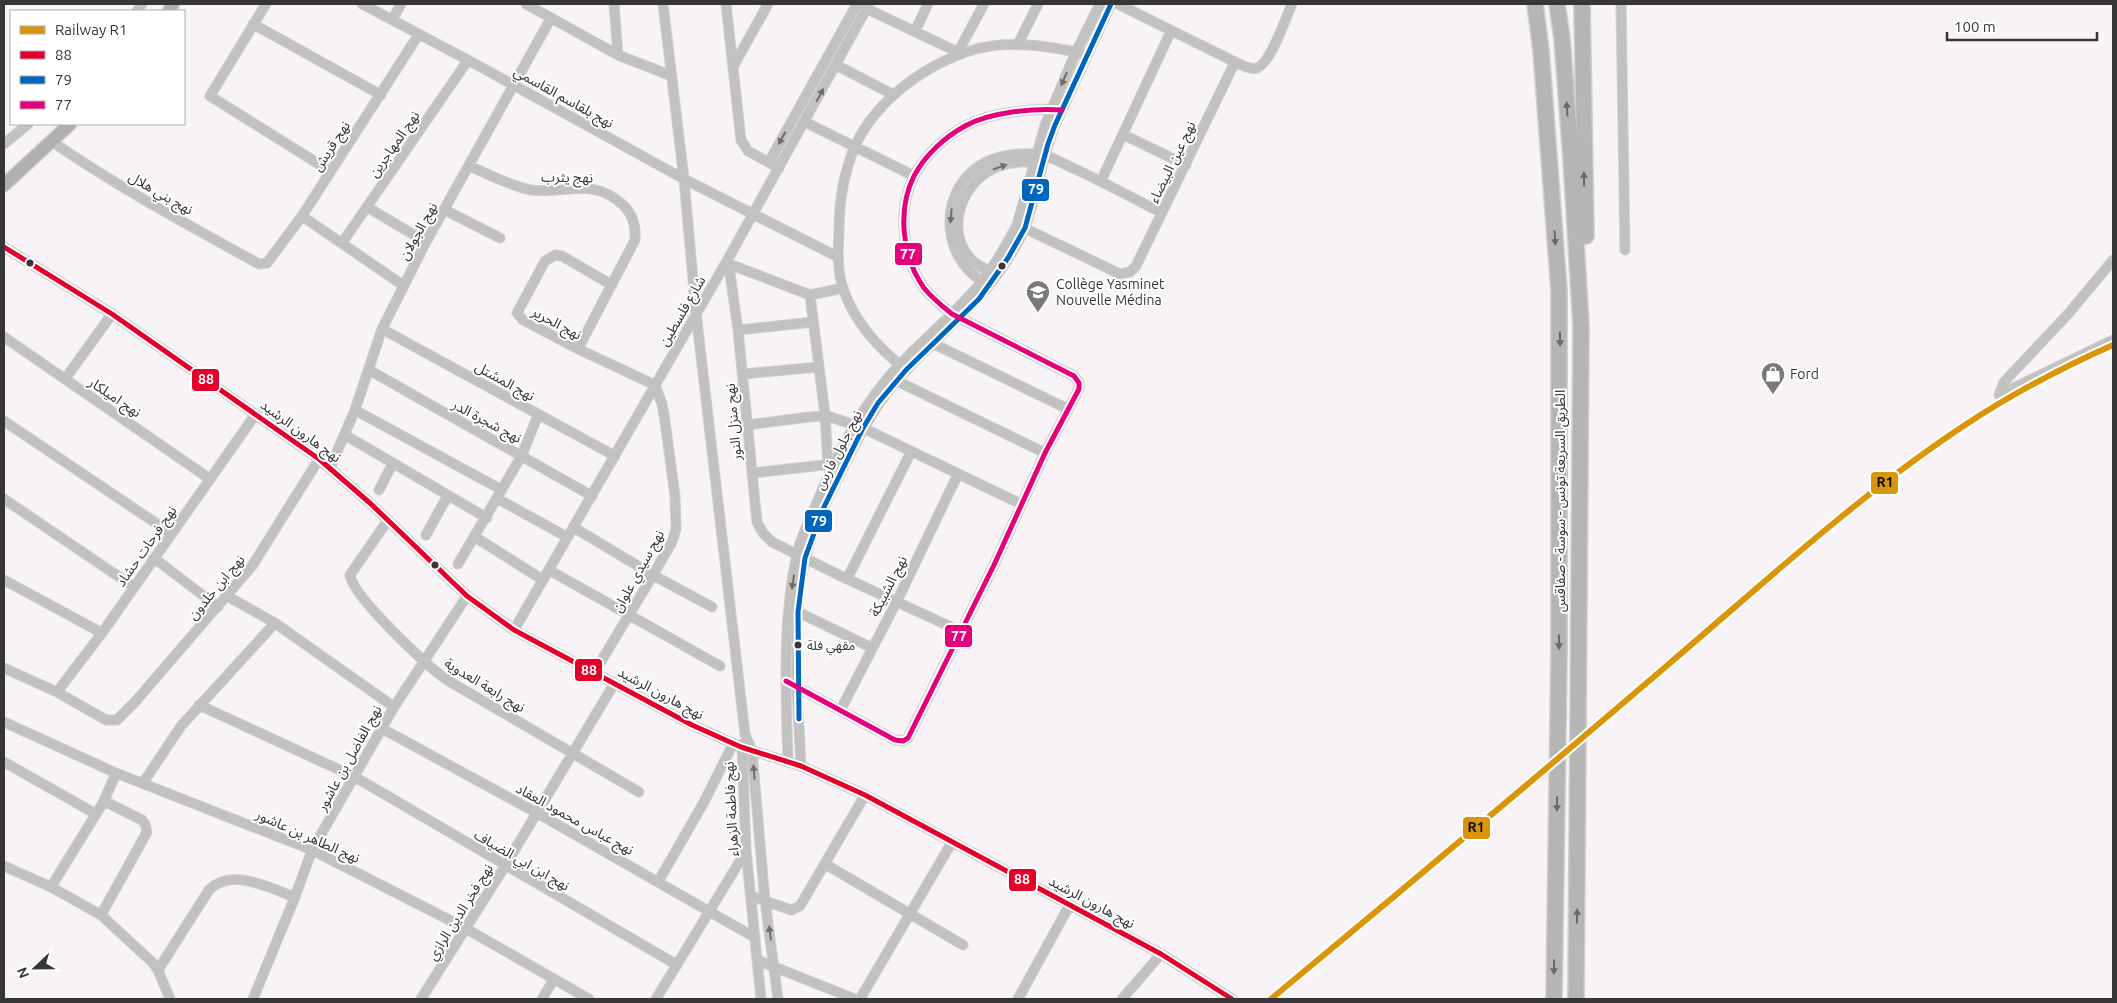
<svg xmlns="http://www.w3.org/2000/svg" width="2117" height="1003" viewBox="0 0 2117 1003" font-family="Ubuntu,'Noto Sans Arabic',sans-serif">
  <style>
    .lines { fill: none; stroke-linecap: round; stroke-linejoin: round }
    .minor-casing { stroke: #d0ced0; stroke-width: 11 }
    .primary-casing { stroke: #d0ced0; stroke-width: 15 }
    .motorway-casing { stroke: #d0ced0; stroke-width: 18 }
    .minor { stroke: #c1c1c0; stroke-width: 9 }
    .primary { stroke: #afb0af; stroke-width: 12 }
    .motorway { stroke: #b5b5b5; stroke-width: 15 }
    .bus-1-casing { stroke: #fff; stroke-width: 9 }
    .bus-2-casing { stroke: #fff; stroke-width: 9 }
    .bus-3-casing { stroke: #fff; stroke-width: 9 }
    .bus-1 { stroke: #e4002b; stroke-width: 5 }
    .bus-2 { stroke: #0065bd; stroke-width: 5 }
    .bus-3 { stroke: #e5007d; stroke-width: 5 }
    .rail-1-casing { stroke: #fff; stroke-width: 10 }
    .rail-1 { stroke: #da9508; stroke-width: 6 }
    .oneway { fill: #6f6d6e }
    .oneway2 { fill: #6a686a }
    .bus-dot { fill: #383538; stroke: #fff; stroke-width: 2 }
    .labels { text-anchor: middle; dominant-baseline: central; stroke-width: 4; stroke-linejoin: round; paint-order: stroke }
    .bus-label { font-size: 13px; fill: #383538; stroke: #fff; text-anchor: start }
    .street-label { font-size: 14px; fill: #383538; stroke: #fff }
    .poi-label { font-size: 14px; fill: #383538; stroke: #fff; text-anchor: start }
    .line-badge { stroke: #fff; stroke-width: 2 }
    .badge-label { font-size: 14px; text-anchor: middle; font-weight: bold; fill: #fff }
    .pale-badge-label { font-size: 14px; text-anchor: middle; font-weight: bold; fill: #111 }
  </style>
  <rect width="100%" height="100%" fill="#f7f3f6"/>
  <g class="lines">
    <!-- minor casing -->
    <g class="minor-casing">
      <path id="minor" d="M266,4L210,96L330,171
        M362,4L468,60L684,179L838,257
        M526,4L618,55L672,76
        M614,4L618,55
        M663,4L684,179L696,313L745,734L752,751L765,901L778,999
        M726,4L741,140L748,151L779,168
        M1118,4L1235,62C1242,65 1250,70 1257,68C1271,63 1286,17 1292,4
        M1621,4L1625,250
        M863,7L962,54
        M137,11L142,4
        M392,20L401,4
        M253,24L381,95
        M915,31L928,4
        M1018,44L1038,4
        M958,52L984,4
        M734,65L768,4
        M836,65L894,95
        M805,122L914,176
        M1124,135L1186,165
        M51,141C118,187 188,225 259,264L267,263L302,216L419,34
        M4,144L28,124
        M769,162L857,4
        M469,166C489,174 510,186 531,190C565,195 592,176 623,205C633,214 636,226 635,240L578,349
        M1101,181L1171,31
        M367,207L426,242
        M445,210L500,238
        M302,216L404,286
        M1020,226L1120,274L1130,272L1136,266L1235,62
        M342,243L468,60
        M4,247L112,314L319,459L371,504L467,596L514,630L692,725L741,747L801,766L865,795L1161,954L1232,999
        M728,259L738,330L757,522L763,533L772,542L847,579L962,632
        M729,264L810,295L843,288
        M989,271C984,268 977,265 973,261C945,235 959,188 989,171C1002,163 1022,161 1038,162
        M982,281C938,254 939,186 986,162C1001,155 1019,153 1035,154C1048,154 1061,163 1073,168C1103,182 1133,198 1162,213
        M810,295L825,415L828,465
        M382,329L615,456
        M738,330L813,322
        M4,337L210,479
        M934,344L1068,409
        M904,368C878,348 853,320 843,288C837,270 838,250 839,231C839,203 844,172 855,146C877,99 927,63 976,49C1010,40 1048,46 1081,53
        M369,370L592,496
        M743,374L818,367
        M65,379L112,314
        M897,381L1045,453
        M1999,395L2004,382L2069,313L2113,260
        M1999,395L2113,340
        M355,410L502,490
        M4,421L172,534
        M747,425L825,415L863,428L1021,504
        M345,435L487,518
        M330,468L355,410L382,329L426,242L551,18
        M752,473L833,464
        M379,490L393,463
        M4,499L134,587
        M498,499L567,537
        M388,520L350,575C353,597 427,666 447,680L639,792
        M573,527L653,575L712,607
        M426,535L448,495
        M475,537L543,580
        M154,558L218,607
        M458,564L522,455L538,415
        M549,570L720,666
        M847,579L911,452
        M4,580L102,633
        M227,596L275,623L394,707
        M798,612L872,648
        M514,630L728,259L869,4
        M4,668L57,692L106,720H117L135,702L252,566L319,459
        M594,673L653,575L672,542L676,529L675,496L665,421L662,404L655,385L578,349L523,320L517,313L545,261L555,255L562,256L612,285
        M786,681L895,740L903,741L908,738L994,565L1045,453L1079,389V383L1074,376L952,314C942,306 932,298 924,288C902,257 897,210 914,176C925,155 945,137 965,126C990,112 1034,108 1062,110
        M57,692L102,633L255,415
        M199,705L355,777L677,965
        M841,709L897,601L958,474
        M4,722L116,773L312,850L465,928L589,999
        M381,728L537,813L754,937
        M742,744L746,851L761,999
        M4,762L96,814
        M788,762C786,693 782,622 797,554C800,540 807,525 813,512C832,465 854,419 886,380C912,349 944,324 971,294C990,274 1004,249 1017,225L1045,125L1076,52L1100,4
        M801,766C798,702 790,617 806,556C814,523 831,492 846,462C860,435 873,409 893,385C930,341 979,307 1009,257C1015,247 1022,237 1025,227C1037,194 1042,158 1055,125L1111,4
        M143,783L181,726L275,623
        M825,864L963,945
        M4,866L51,887L101,915L152,962L158,970L170,999
        M658,882L704,802L733,744
        M51,887L104,801L116,773
        M751,896L791,910L800,906L865,795
        M101,915L147,832L145,824L142,820L104,801
        M757,960L855,999
        M158,970L209,890C232,867 269,888 295,897
        M253,999L295,897L312,850L394,707L467,596
        M421,999L505,866L614,684
        M542,999L554,979
        M656,999L746,851
        M860,999L952,842
        M1018,999L1069,906
        M1122,999L1161,954"/>
    </g>
    <!-- primary casing -->
    <g class="primary-casing">
      <path id="primary" d="M169,11L173,4
        M4,185L70,124"/>
    </g>
    <!-- motorway casing -->
    <g class="motorway-casing">
      <path id="motorway" d="M1535,4L1541,50L1559,291V653L1554,999
        M1557,4L1562,38L1571,158L1581,326L1576,999
        M1582,4L1586,236"/>
    </g>
    <!-- minor -->
    <use href="#minor" class="minor"/>
    <!-- primary -->
    <use href="#primary" class="primary"/>
    <!-- motorway -->
    <use href="#motorway" class="motorway"/>
    <!-- bus-1 casing -->
    <g class="bus-1-casing">
      <path id="bus-1" d="M4,247L112,314L319,459L371,504L467,596L514,630L692,725L741,747L801,766L865,795L1161,954L1232,999"/>
    </g>
    <!-- bus-2 casing -->
    <g class="bus-2-casing">
      <path id="bus-2" d="M799,719L798,612L805,558L823,509L863,428L878,403L906,370L979,299L1008,258L1025,228L1048,144L1055,125L1111,4"/>
    </g>
    <!-- bus-3 casing -->
    <g class="bus-3-casing">
      <path id="bus-3" d="M786,681L895,740L903,741L908,738L994,565L1045,453L1079,389V383L1074,376L952,314C942,306 932,298 924,288C902,257 897,210 914,176C925,155 945,137 965,126C990,112 1034,108 1062,110"/>
    </g>
    <!-- bus-1 -->
    <use href="#bus-1" class="bus-1"/>
    <!-- bus-2 -->
    <use href="#bus-2" class="bus-2"/>
    <!-- bus-3 -->
    <use href="#bus-3" class="bus-3"/>
    <!-- rail-1 casing -->
    <g class="rail-1-casing">
      <path id="rail-1" d="M1271,999C1405,888 1538,776 1670,663C1765,582 1858,496 1962,427C2010,395 2061,368 2113,345"/>
    </g>
    <!-- rail-1 -->
    <use href="#rail-1" class="rail-1"/>
  </g>
  <!-- one-way arrows -->
  <defs><path id="oneway-solid" d="M-6-.8H1V-3.2L6.5 0L1 3.2V.8H-6Z" transform="scale(1.25)"/></defs>
  <g class="oneway">
    <use href="#oneway-solid" transform="translate(1064 79) rotate(113)"/>
    <use href="#oneway-solid" transform="translate(820 95) rotate(-62)"/>
    <use href="#oneway-solid" transform="translate(782 138) rotate(119)"/>
    <use href="#oneway-solid" transform="translate(1000 167) rotate(-19)"/>
    <use href="#oneway-solid" transform="translate(951 216) rotate(95)"/>
    <use href="#oneway-solid" transform="translate(793 582) rotate(98)"/>
    <use href="#oneway-solid" transform="translate(754 772) rotate(-95)"/>
    <use href="#oneway-solid" transform="translate(770 933) rotate(-98)"/>
  </g>
  <g class="oneway2">
    <use href="#oneway-solid" transform="translate(1567 109) rotate(-94)"/>
    <use href="#oneway-solid" transform="translate(1584 179) rotate(-91)"/>
    <use href="#oneway-solid" transform="translate(1555 238) rotate(86)"/>
    <use href="#oneway-solid" transform="translate(1560 339) rotate(89)"/>
    <use href="#oneway-solid" transform="translate(1559 642) rotate(90)"/>
    <use href="#oneway-solid" transform="translate(1557 804) rotate(91)"/>
    <use href="#oneway-solid" transform="translate(1577 916) rotate(-89)"/>
    <use href="#oneway-solid" transform="translate(1554 967) rotate(91)"/>
  </g>
  <!-- icons -->
  <defs>
    <g id="school-pin" transform="scale(1.25)"><path d="M0 17L-7.5 6A9.5 9.5 0 1 1 7.5 6Z" fill="#7b787a" stroke="#fff"/><path d="M0-5L7-2L0 1L-7-2ZM-4 1L0 2.5L4 1V4Q0 6-4 4Z" fill="#fff"/></g>
    <g id="shop-pin" transform="scale(1.25)"><path d="M0 17L-7.5 6A9.5 9.5 0 1 1 7.5 6Z" fill="#7b787a" stroke="#fff"/><path d="M-5-2.5h2.3a2.7 3.5 0 0 1 5.4 0H5L5.5 6h-11ZM-1.5-2.5h3a1.5 2.3 0 0 0-3 0Z" fill="#fff"/></g>
  </defs>
  <g fill-rule="evenodd">
    <use href="#school-pin" x="1038" y="292"/>
    <use href="#shop-pin" x="1773" y="374"/>
  </g>
  <!-- markers -->
  <g class="bus-dot">
    <circle cx="30" cy="263" r="4.5"/>
    <circle cx="1002" cy="266" r="4.5"/>
    <circle cx="435" cy="565" r="4.5"/>
    <circle cx="798" cy="645" r="4.5"/>
  </g>
  <g class="labels">
    <!-- bus labels -->
    <g class="bus-label">
      <text x="807" y="645">مقهي فلة</text>
    </g>
    <!-- street labels -->
    <g class="street-label">
      <text transform="translate(564 97) rotate(29)">نهج بلقاسم القاسمي</text>
      <text transform="translate(394 144) rotate(-55)">نهج المهاجرين</text>
      <text transform="translate(331 146) rotate(-57)">نهج قريش</text>
      <text transform="translate(1172 162) rotate(-64)">نهج عين البيضاء</text>
      <text transform="translate(567 177) rotate(1)">نهج يثرب</text>
      <text transform="translate(161 193) rotate(30)">نهج بني هلال</text>
      <text transform="translate(418 231) rotate(-61)">نهج الجولان</text>
      <text transform="translate(682 311) rotate(-60)">شارع فلسطين</text>
      <text transform="translate(557 323) rotate(28)">نهج الحرير</text>
      <text transform="translate(505 381) rotate(29)">نهج المشتل</text>
      <text transform="translate(115 397) rotate(34)">نهج اميلكار</text>
      <text transform="translate(487 421) rotate(28)">نهج شجرة الدر</text>
      <text transform="translate(733 422) rotate(-95)">نهج منزل النور</text>
      <text transform="translate(301 431) rotate(36)">نهج هارون الرشيد</text>
      <text transform="translate(838 450) rotate(-63)">نهج جلول فارس</text>
      <text transform="translate(1560 501) rotate(-90)">الطريق السريعة تونس - سوسة - صفاقس</text>
      <text transform="translate(146 546) rotate(-55)">نهج فرحات حشاد</text>
      <text transform="translate(638 571) rotate(-61)">نهج سيدي علوان</text>
      <text transform="translate(888 586) rotate(-63)">نهج الشبيكة</text>
      <text transform="translate(216 587) rotate(-50)">نهج ابن خلدون</text>
      <text transform="translate(485 685) rotate(31)">نهج رابعة العدوية</text>
      <text transform="translate(661 693) rotate(28)">نهج هارون الرشيد</text>
      <text transform="translate(349 758) rotate(-61)">نهج الفاضل بن عاشور</text>
      <text transform="translate(731 809) rotate(-93)">نهج فاطمة الزهراء</text>
      <text transform="translate(575 819) rotate(29)">نهج عباس محمود العقاد</text>
      <text transform="translate(308 836) rotate(24)">نهج الطاهر بن عاشور</text>
      <text transform="translate(522 860) rotate(30)">نهج ابن ابي الضياف</text>
      <text transform="translate(1092 902) rotate(28)">نهج هارون الرشيد</text>
      <text transform="translate(460 912) rotate(-58)">نهج فخر الدين الرازي</text>
    </g>
    <!-- poi labels -->
    <g class="poi-label">
      <text x="1056" y="284">Collège Yasminet<tspan x="1056" dy="16">Nouvelle Médina</tspan></text>
      <text x="1790" y="374">Ford</text>
    </g>
  </g>
  <g class="line-badge">
    <rect x="1021" y="178" width="29" height="24" rx="5" fill="#0065bd"/>
    <rect x="894" y="242" width="29" height="24" rx="5" fill="#e5007d"/>
    <rect x="191" y="368" width="29" height="24" rx="5" fill="#e4002b"/>
    <rect x="1870" y="471" width="29" height="24" rx="5" fill="#da9508"/>
    <rect x="804" y="509" width="29" height="24" rx="5" fill="#0065bd"/>
    <rect x="944" y="624" width="29" height="24" rx="5" fill="#e5007d"/>
    <rect x="574" y="658" width="29" height="24" rx="5" fill="#e4002b"/>
    <rect x="1462" y="816" width="29" height="24" rx="5" fill="#da9508"/>
    <rect x="1008" y="868" width="29" height="24" rx="5" fill="#e4002b"/>
  </g>
  <g class="badge-label">
    <text x="1036" y="194">79</text>
    <text x="908" y="259">77</text>
    <text x="206" y="384">88</text>
    <text x="819" y="526">79</text>
    <text x="959" y="641">77</text>
    <text x="589" y="675">88</text>
    <text x="1022" y="884">88</text>
  </g>
  <g class="pale-badge-label">
    <text x="1885" y="487">R1</text>
    <text x="1476" y="832">R1</text>
  </g>
  <!-- border -->
  <rect width="2117" height="1003" fill="none" stroke="#383538" stroke-width="10"/>
  <!-- legend -->
  <rect x="10" y="10" width="175" height="115" fill="#ffffff" stroke="#afaeaf"/>
  <rect x="20" y="26" width="25" height="8" fill="#da9508" stroke="#afaeaf"/>
  <text x="55" y="35" font-size="15" fill="#383538">Railway R1</text>
  <rect x="20" y="51" width="25" height="8" fill="#e4002b" stroke="#afaeaf"/>
  <text x="55" y="60" font-size="15" fill="#383538">88</text>
  <rect x="20" y="76" width="25" height="8" fill="#0065bd" stroke="#afaeaf"/>
  <text x="55" y="85" font-size="15" fill="#383538">79</text>
  <rect x="20" y="101" width="25" height="8" fill="#e5007d" stroke="#afaeaf"/>
  <text x="55" y="110" font-size="15" fill="#383538">77</text>
  <!-- north arrow -->
  <g transform="translate(35 968) rotate(248)" stroke="#ffffff" stroke-width="4" paint-order="stroke">
  <path d="M0-4L9 19L0 12L-9 19Z" fill="#383538"/>
  <text y="-8" font-size="14" font-weight="bold" text-anchor="middle" fill="#383538">N</text>
  </g>
  <!-- scale -->
  <path d="M1947 32v8h150v-8" fill="none" stroke="#383538" stroke-width="2.5"/>
  <text x="1954" y="32" font-size="15" fill="#383538" stroke="#ffffff" stroke-width="4" paint-order="stroke">100 m</text>
</svg>
